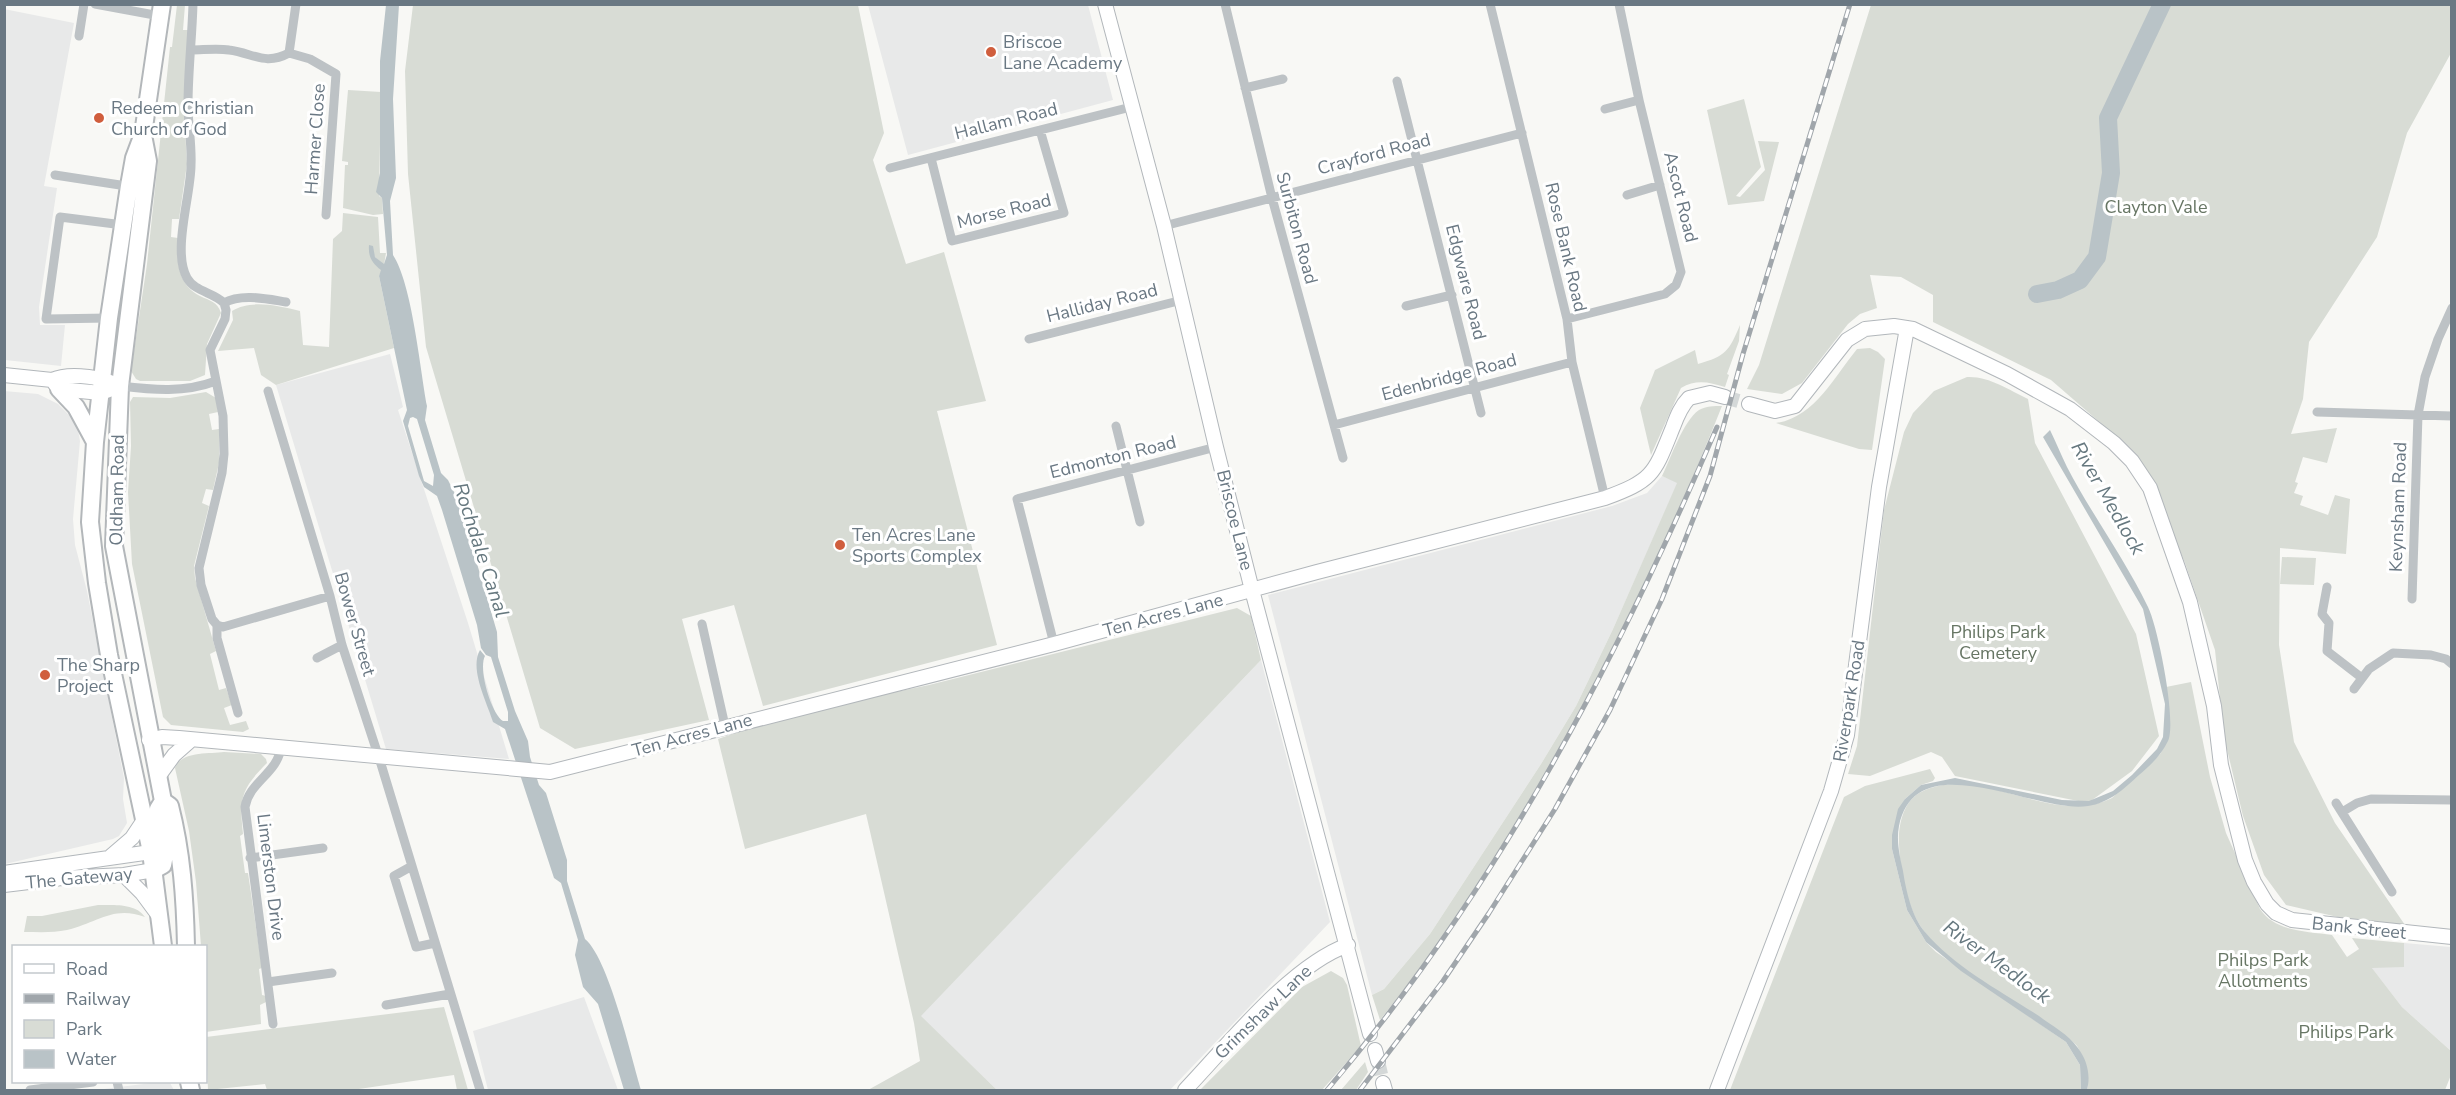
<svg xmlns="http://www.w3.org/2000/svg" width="2456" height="1095" viewBox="0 0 2456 1095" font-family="'Nunito Sans',sans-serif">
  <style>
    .built { fill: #e8e9e9 }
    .green { fill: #d8dcd5 }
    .water { fill: #b9c3c7; fill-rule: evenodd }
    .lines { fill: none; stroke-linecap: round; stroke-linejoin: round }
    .river { stroke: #b9c3c7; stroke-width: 18 }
    .secondary-tunnel { stroke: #d4d8d8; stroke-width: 14; stroke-dasharray: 14 7; stroke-linecap: butt }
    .secondary-casing { stroke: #b2b7bb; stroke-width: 16 }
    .highway-casing { stroke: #b3b7ba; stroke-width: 20 }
    .street { stroke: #bdc2c5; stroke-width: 9 }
    .secondary { stroke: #fff; stroke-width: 14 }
    .highway { stroke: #fff; stroke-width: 16 }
    .rail-casing { stroke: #a0a6ab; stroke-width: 5 }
    .rail { stroke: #fff; stroke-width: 3; stroke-dasharray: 9; stroke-linecap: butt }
    .poi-dot { fill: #d05e3d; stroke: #fff; stroke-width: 2 }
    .labels { text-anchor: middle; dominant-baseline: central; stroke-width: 6; stroke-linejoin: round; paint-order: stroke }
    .poi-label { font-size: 18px; fill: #6a7883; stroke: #fff; text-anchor: start }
    .street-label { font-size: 18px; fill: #6a7883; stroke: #fff }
    .park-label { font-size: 18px; fill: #677664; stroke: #fff }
    .water-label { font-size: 20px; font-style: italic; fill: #66787f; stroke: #fff }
  </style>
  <rect width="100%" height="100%" fill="#f8f8f5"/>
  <!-- built -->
  <path class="built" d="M868,5H1088L1113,100L908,155Z
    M4,9L74,23L44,186L57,188L39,307L40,325H65L61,366L5,360Z
    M390,354L403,407L398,410L468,623L509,759L386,749L276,385Z
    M4,391L38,394L58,404L72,418L78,430L80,441L73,519L75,545L87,591L124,778L123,799L127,823L119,836L113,839L5,864Z
    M1662,476L1678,482L1613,629L1576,706L1541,764L1430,934L1384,989L1372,995L1268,595L1612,506L1647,493Z
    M1261,660L1330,922L1170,1090H997L920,1016Z
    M2404,943L2451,947V1051L2402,1007L2371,967H2403Z
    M584,997L618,1090H488L473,1031Z
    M159,1082L170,1083L174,1090H96Z"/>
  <!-- green -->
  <path class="green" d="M177,5H185L183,30H188L184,111L187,164L179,219H172L171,237L178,238C177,261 177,284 200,296C210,301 217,301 221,313L207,344L205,375L190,381H140L136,379L131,371L147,264L170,47H172Z
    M413,5H858L884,133L873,160L906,264L944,252L986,401L937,411L997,645L763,706L734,605L682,619L709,720L575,749L540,728L426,347L408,174L405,71Z
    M1871,5H2451V53L2407,133L2377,237L2309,342L2303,399L2291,434L2337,428L2327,463L2303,457L2295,482L2298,483L2294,493L2303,496L2300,505L2328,515L2335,495L2350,499L2346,554L2280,548L2279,645L2294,742L2335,823L2405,925L2342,918L2286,905L2264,875L2243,816L2224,737L2215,650L2185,563L2148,474L2126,445L2051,380L1933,322V295L1901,277L1870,275L1877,308L1860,314L1848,324L1802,383L1782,394L1747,389L1759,365Z
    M348,90L381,92L379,196L382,198L383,214L373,215L343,208L345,165H348V162L342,161Z
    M1744,99L1761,167L1736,196L1740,197L1765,170L1758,141L1779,142L1764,201L1728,205L1707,110Z
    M343,213L378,217L380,253H386L384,265L375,257L369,245L376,265L382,270L379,276L394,348L276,385L261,375L254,348L218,351L233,320L232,311C251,299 278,306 300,311L303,345L329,347L333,239L342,231Z
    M1740,325L1739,341L1727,374L1729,375L1725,387C1709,382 1696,379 1681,388L1651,455L1640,408L1655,370L1695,350L1698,364C1726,356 1729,351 1740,325Z
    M1870,348L1878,352L1885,359L1872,450L1859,449L1776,423C1814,418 1835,376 1857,349Z
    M1967,377C1989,376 2009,390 2028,399L2035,443L2136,634L2159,736L2132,771L2088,803L1955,776L1942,757L1931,752L1870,776L1848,774L1857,746L1884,510L1904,432L1913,413L1934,391Z
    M206,392L216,398L218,412L209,414L212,430L219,429V463L213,490L206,489L202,503L209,506L194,566L195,578L216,651L210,654L219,690L226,688L232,705L224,708L230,725L246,721L249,729L243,732L171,725L163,717L132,564L128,492L131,446L130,402L133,397L170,398Z
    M1722,406C1646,597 1550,782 1432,951C1416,975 1398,997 1380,1020L1372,995L1384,989L1430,934L1541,764L1576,706L1613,629L1677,483L1662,476C1671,458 1683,421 1699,410C1706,406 1714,406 1722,406Z
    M2282,557L2316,558L2314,585L2280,584Z
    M1237,608L1251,616L1261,660L921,1016L997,1090H868L920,1061L914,1023L866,814L745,849L718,739L790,714L929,685Z
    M2191,682L2210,777L2226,833L2260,909C2275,932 2307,931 2332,935L2347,957L2359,949L2352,938L2404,943V967L2372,968L2402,1007L2451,1051V1075L2445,1090H2087L2088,1085C2086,1076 2082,1053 2077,1046C2072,1039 2044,1023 2036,1017C2005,996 1944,960 1924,931C1907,909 1900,871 1899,844C1898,826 1903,801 1921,792C1981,762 2050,828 2112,798L2161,753L2169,708L2166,687Z
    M224,752L261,754L266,759L267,763C241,789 239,798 243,834L240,836L245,873H248L262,968L259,969L262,995L266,996V1002L260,1005L261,1024L206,1032V946H201L196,882L189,831L175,768C181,751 209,754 224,752Z
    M1930,769L1935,778L1933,781L1921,785L1905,799L1892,849L1907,910L1926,942L1936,952L2066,1042L2080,1065L2081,1090H1730L1844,797L1865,786Z
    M98,905C113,905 136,903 145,917C113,905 97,923 67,930C53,933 39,932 24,932L27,916H42Z
    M1331,971L1343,978L1347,985L1361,1046L1322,1090H1200L1302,987Z
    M444,1007L468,1090H457L454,1075L352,1090H267L265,1084L208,1090L206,1037Z
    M1365,1062L1368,1072L1356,1090H1341Z"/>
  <!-- water -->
  <path class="water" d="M386,5H399L393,99L396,178L390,201L393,255C412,284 420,368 427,406L425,420L441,473L448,480L456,496L466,526L497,632L498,657L515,711L528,741L530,757L539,785L546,793L567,860V881L585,939C609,959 631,1057 641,1090H624L598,1004L583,987L575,955L578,940L561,883L554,878L505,729L493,722C487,702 469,669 480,650L485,656C478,669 491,713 503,721H508V712L491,657L486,655L481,648L477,625L442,510L437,496L424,487L419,476L403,421L407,410L379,276L381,270C372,263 368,257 369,245L373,246L375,257L384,264L387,255L382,198L376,192L380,173V61ZM413,417L417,419L434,475L433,486L424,481L408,426L410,418Z
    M2050,430C2056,442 2061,455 2067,467C2092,515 2125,559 2148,607C2158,627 2177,722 2168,741C2162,754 2150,766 2139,775C2124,789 2109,803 2088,806C2038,815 1916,741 1899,826C1896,841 1900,857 1903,871C1906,891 1912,917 1925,932C1953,966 2002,992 2039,1016C2052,1026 2068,1034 2078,1048C2087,1060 2091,1075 2087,1090H2081L2080,1065L2066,1042L1961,971L1926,942L1907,910L1892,849V835L1898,809L1905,799L1921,785L1955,778L2062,800L2089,801L2113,791L2132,775L2157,749L2163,737L2165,704L2143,609L2043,437Z"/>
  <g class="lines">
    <!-- river -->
    <path class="river" d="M2037,294L2058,290L2080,280L2097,257L2111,173L2108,118L2162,4"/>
    <!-- secondary-tunnel -->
    <path class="secondary-tunnel" d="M1725,397L1749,404
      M1378,1061L1383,1083"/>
    <!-- secondary casing -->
    <g class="secondary-casing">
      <path id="secondary" d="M1105,4L1164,226L1216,447L1252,590L1370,1034
        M4,375L52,380
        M52,380L59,389L101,393L120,386
        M52,380C67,373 94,376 110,382
        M1749,404L1775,411L1795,406L1847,340L1865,329L1894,326L1913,329L2007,374L2070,409L2114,443L2132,461L2150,488L2190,602L2214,706L2221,765L2245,860L2254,882L2267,904L2276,913L2292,920L2452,937
        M149,740L162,737L179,738L550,772L1054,644L1317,572L1605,498C1654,480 1654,474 1673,427C1677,416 1681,406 1689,398L1710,393L1725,397
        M158,777L174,755L191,740
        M111,856L132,838L144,820
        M4,873L151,852
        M124,875L142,893L159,916
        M4,885L62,878L124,875L154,870
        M1375,1050L1378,1061
        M1383,1083L1385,1090
        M1185,1090C1227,1046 1291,965 1348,945
        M1717,1090L1831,791L1847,735L1879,487L1907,328"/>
    </g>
    <!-- highway casing -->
    <g class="highway-casing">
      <path id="highway" d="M162,4L143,134L134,158L129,186L109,318L95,442L90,522L97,583L109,655L151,852L163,946
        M143,135L148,161L120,386L114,546L163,801L170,806C182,853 185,899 186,946
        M59,389L76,407L95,442
        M154,870L163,865L166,850L158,809L163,801
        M189,1082L191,1090"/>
    </g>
    <!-- street -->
    <path class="street" d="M95,4L160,16
      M193,4C192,38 188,72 188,105C188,125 192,145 191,165C191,195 172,251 187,278C195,292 213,292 224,303
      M1225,4L1272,198L1343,458
      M1490,4L1567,319L1572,362L1605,498
      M79,36L84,4
      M191,50C203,50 217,48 229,50C253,53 265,66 289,53L310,59L336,74L326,215
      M289,53L296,4
      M1397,81L1481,413
      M1245,88L1283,79
      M1605,109L1639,100
      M931,158L952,241L1064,213L1040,130
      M890,168L1131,107
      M55,175L133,187
      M1627,195L1660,185
      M1164,226L1522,133
      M224,303L226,310L225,319L210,350L223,416L224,454L222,473L199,568L201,585L212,619L217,625L223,627L330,596
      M224,303C241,293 267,299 286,302
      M1406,306L1452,295
      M109,318L46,319L60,217L123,225
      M1567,319L1665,294L1676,285L1681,272L1639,100L1619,4
      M1029,339L1182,300
      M120,386C154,390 184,393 216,381
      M268,391L330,596L342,645L381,764L480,1090
      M2317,412L2452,416
      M1334,425L1572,362
      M1116,426L1140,522
      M2327,587L2322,614L2329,623L2327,651L2362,678
      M2412,599L2418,415L2425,377L2438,339L2452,308
      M702,624L725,726
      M217,625V638L238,713
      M1054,644L1017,499L1216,447
      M317,658L342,645
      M2354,689L2369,669L2393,653L2431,655L2446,659L2452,664
      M2336,803L2392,892
      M2342,812L2357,803L2371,799L2452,800
      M250,858L323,848
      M412,866L394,876L416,947L435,943
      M268,982L332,973
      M386,1005L450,994
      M273,1024L245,807C249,782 278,773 281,747
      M117,1082L119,1090
      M30,1090L93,1082"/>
    <!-- secondary -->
    <use href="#secondary" class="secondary"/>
    <!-- highway -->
    <use href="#highway" class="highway"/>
    <!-- rail casing -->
    <g class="rail-casing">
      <path id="rail" d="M1327,1090C1496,891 1614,667 1717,427
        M1360,1090L1443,981L1489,913L1555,809L1610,710L1662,599L1710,476L1743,354L1850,4"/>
    </g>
    <!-- rail -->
    <use href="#rail" class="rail"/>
  </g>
  <!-- markers -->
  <g class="poi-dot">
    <circle cx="991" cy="52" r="6"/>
    <circle cx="99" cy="118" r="6"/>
    <circle cx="840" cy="545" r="6"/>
    <circle cx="45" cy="675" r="6"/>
  </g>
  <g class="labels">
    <!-- poi labels -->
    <g class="poi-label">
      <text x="1003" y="42">Briscoe<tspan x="1003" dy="21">Lane Academy</tspan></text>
      <text x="111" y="108">Redeem Christian<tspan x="111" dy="21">Church of God</tspan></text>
      <text x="852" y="535">Ten Acres Lane<tspan x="852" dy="21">Sports Complex</tspan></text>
      <text x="57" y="665">The Sharp<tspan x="57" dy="21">Project</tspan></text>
    </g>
    <!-- street labels -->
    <g class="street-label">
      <text transform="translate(1006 121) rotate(-14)">Hallam Road</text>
      <text transform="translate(315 139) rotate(-86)">Harmer Close</text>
      <text transform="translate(1374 154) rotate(-15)">Crayford Road</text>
      <text transform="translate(1681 197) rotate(76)">Ascot Road</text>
      <text transform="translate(1004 211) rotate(-14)">Morse Road</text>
      <text transform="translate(1297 228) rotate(75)">Surbiton Road</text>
      <text transform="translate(1566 247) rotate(77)">Rose Bank Road</text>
      <text transform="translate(1466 282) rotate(76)">Edgware Road</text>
      <text transform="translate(1102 303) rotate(-14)">Halliday Road</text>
      <text transform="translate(1449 377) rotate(-15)">Edenbridge Road</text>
      <text transform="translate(1113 457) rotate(-14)">Edmonton Road</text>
      <text transform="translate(117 490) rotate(-89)">Oldham Road</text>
      <text transform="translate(2398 507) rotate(-88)">Keynsham Road</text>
      <text transform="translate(1235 520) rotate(76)">Briscoe Lane</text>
      <text transform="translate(1163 615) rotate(-15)">Ten Acres Lane</text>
      <text transform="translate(355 624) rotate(74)">Bower Street</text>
      <text transform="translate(1849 701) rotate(-81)">Riverpark Road</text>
      <text transform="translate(692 735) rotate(-15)">Ten Acres Lane</text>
      <text transform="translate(271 877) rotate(83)">Limerston Drive</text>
      <text transform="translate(79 878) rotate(-5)">The Gateway</text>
      <text transform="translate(2359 928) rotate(6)">Bank Street</text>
      <text transform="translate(1263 1012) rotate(-44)">Grimshaw Lane</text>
    </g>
    <!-- park labels -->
    <g class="park-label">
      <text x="2156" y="207">Clayton Vale</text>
      <text x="1998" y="632">Philips Park<tspan x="1998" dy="21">Cemetery</tspan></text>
      <text x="2263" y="960">Philps Park<tspan x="2263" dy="21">Allotments</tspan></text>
      <text x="2346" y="1032">Philips Park</text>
    </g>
    <!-- water labels -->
    <g class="water-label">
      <text transform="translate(2108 498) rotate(60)">River Medlock</text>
      <text transform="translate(481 550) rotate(72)">Rochdale Canal</text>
      <text transform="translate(1997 962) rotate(36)">River Medlock</text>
    </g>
  </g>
  <!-- border -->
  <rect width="2456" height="1095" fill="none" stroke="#6a7883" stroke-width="12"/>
  <!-- legend -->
  <rect x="12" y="945" width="195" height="138" fill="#ffffff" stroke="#c3c9cd" stroke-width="1.5"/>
  <rect x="24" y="964" width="30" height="9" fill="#ffffff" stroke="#c3c9cd" stroke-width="1.5"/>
  <text x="66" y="975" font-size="18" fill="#6a7883">Road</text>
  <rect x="24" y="994" width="30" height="9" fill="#a0a6ab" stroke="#c3c9cd" stroke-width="1.5"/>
  <text x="66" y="1005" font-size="18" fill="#6a7883">Railway</text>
  <rect x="24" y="1020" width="30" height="18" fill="#d8dcd5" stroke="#c3c9cd" stroke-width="1.5"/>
  <text x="66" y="1035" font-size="18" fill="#6a7883">Park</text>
  <rect x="24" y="1050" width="30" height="18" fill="#b9c3c7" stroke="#c3c9cd" stroke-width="1.5"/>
  <text x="66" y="1065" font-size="18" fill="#6a7883">Water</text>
</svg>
